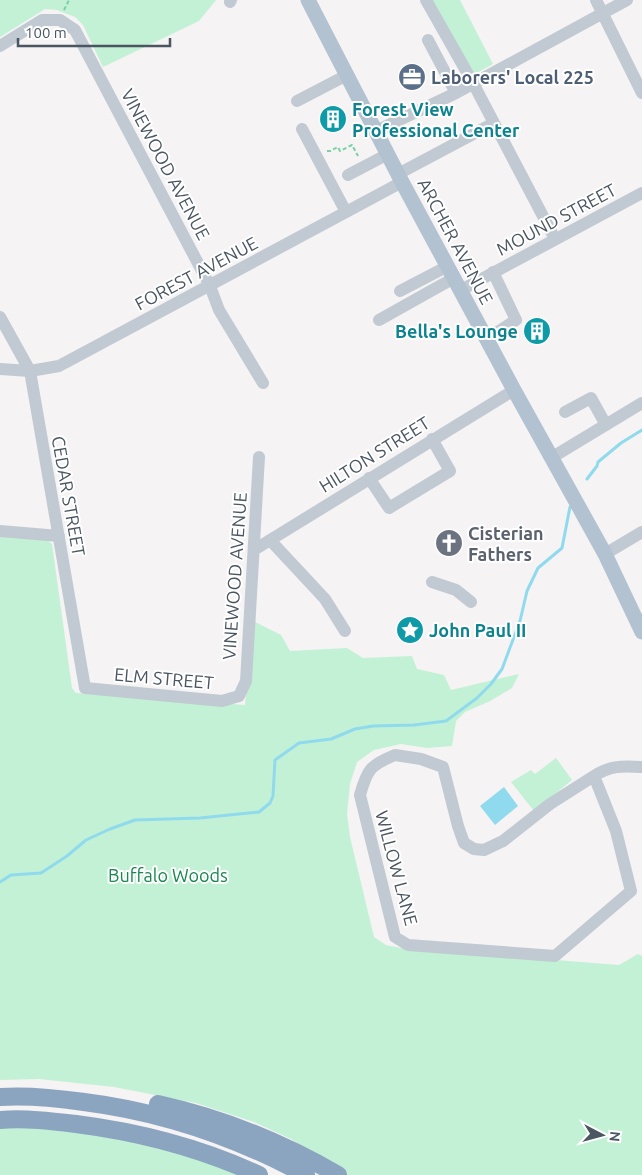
<svg xmlns="http://www.w3.org/2000/svg" width="642" height="1175" viewBox="0 0 642 1175" font-family="Ubuntu,sans-serif">
  <style>
    .green { fill: #c3f1d5 }
    .water { fill: #90daee }
    .lines { fill: none; stroke-linecap: round; stroke-linejoin: round }
    .stream { stroke: #90daee; stroke-width: 3 }
    .path { stroke: #7ad0a6; stroke-width: 2; stroke-dasharray: 4 2.5; stroke-linecap: butt }
    .minor { stroke: #c1cad2; stroke-width: 12 }
    .major { stroke: #b3c2d1; stroke-width: 15 }
    .highway { stroke: #8ba5c1; stroke-width: 18 }
    .labels { text-anchor: middle; dominant-baseline: central; stroke-width: 4; stroke-linejoin: round; paint-order: stroke }
    .service-label { font-size: 18px; font-weight: bold; fill: #4e5e75; stroke: #fff; text-anchor: start }
    .culture-label { font-size: 18px; font-weight: bold; fill: #0d838f; stroke: #fff; text-anchor: start }
    .street-label { font-size: 18px; fill: #4a5661; stroke: #fff }
    .worship-label { font-size: 18px; font-weight: bold; fill: #5b616d; stroke: #fff; text-anchor: start }
    .park-label { font-size: 18px; fill: #17864f; stroke: #fff }
  </style>
  <rect width="100%" height="100%" fill="#f5f3f3"/>
  <!-- green -->
  <path class="green" d="M0,0H216L199,21L103,67L83,25L75,17L57,10L45,9L0,37Z
    M432,0H460L493,64L473,75Z
    M0,535L47,540L52,544L72,688L76,693L245,705L253,621L281,635L290,651L347,648L363,658L412,656L417,669L444,675L451,690L519,674L512,688L490,701L465,712L456,721L452,746L427,748L401,744L374,750L357,762L350,784L347,814L350,837L374,937L386,945L401,948L619,965L638,954L642,956V1175H347L291,1139L254,1122L196,1103L114,1087L39,1079L0,1080Z
    M556,758L572,780L534,811L511,782L531,770L535,774Z
    M0,1128H82L205,1159L236,1175H0Z"/>
  <!-- water -->
  <path class="water" d="M504,787L518,806L495,825L480,806Z"/>
  <g class="lines">
    <!-- stream -->
    <path class="stream" d="M587,479L597,466L598,462L621,443L642,430
      M0,882L11,875L41,873L67,856L86,840L110,829L135,820L200,818L259,812L270,803L273,796L275,760L299,743L331,739L355,729L373,726L414,725L446,721L477,698L491,684L502,669L520,621L527,591L538,568L562,548L570,507"/>
    <!-- path -->
    <path class="path" d="M64,10L69,0
      M327,151H330L338,147L340,151L352,145L358,156"/>
    <!-- minor -->
    <path class="minor" d="M426,0L473,83L555,239
      M596,0L642,93
      M230,2L231,0
      M428,40L456,93
      M0,46L42,20H60L75,30L210,286L219,310L263,383
      M297,101L347,75
      M302,129L346,212
      M376,131L456,93L627,0
      M398,174L494,123
      M348,175L388,154
      M461,290L642,193
      M400,291L448,266
      M0,317L30,371L85,688L222,701L239,696L246,681L259,457
      M379,320L454,278
      M487,339L516,320L493,272
      M0,369L30,371L59,366L402,182
      M565,412L591,398L606,425
      M551,458L642,403
      M369,478L389,508L450,471L432,439
      M0,531L59,536
      M270,540L325,599L345,631
      M254,550L514,390
      M605,554L642,532
      M432,582L456,590L471,602
      M395,755L421,759L443,767L458,826L464,843L474,849L484,850L503,841L550,804L594,776L616,831L631,891L555,956L408,945L395,937L360,795C367,770 370,765 395,755Z
      M594,776C611,765 623,766 642,767"/>
    <!-- major -->
    <path class="major" d="M308,0L402,182L514,390L605,554L642,632"/>
    <!-- highway -->
    <path class="highway" d="M0,1097C28,1095 56,1098 84,1102C163,1112 236,1137 306,1175
      M158,1104C222,1118 281,1142 338,1175
      M0,1120C25,1118 51,1121 76,1124C139,1132 201,1148 259,1175"/>
  </g>
  <!-- icons -->
  <defs>
    <g id="office-disc" transform="scale(1.4375)"><circle r="9.5" fill="#5c6f8a" stroke="#fff"/><path d="M-6-3h4V-5.5h4V-3h4V5H-6ZM-1-4.5V-3h2v-1.5ZM-6 0V1H6V0Z" fill="#fff"/></g>
    <g id="building-disc" transform="scale(1.4375)"><circle r="9.5" fill="#0f9aa8" stroke="#fff"/><path d="M-4-6H4V6H1V3H-1V6H-4ZM-2.5-4.3h1.7v1.8h-1.7ZM.8-4.3h1.7v1.8H.8ZM-2.5-1h1.7V.8h-1.7ZM.8-1h1.7V.8H.8Z" fill="#fff"/></g>
    <g id="church-disc" transform="scale(1.4375)"><circle r="9.5" fill="#6b7280" stroke="#fff"/><path d="M-1.2-6h2.4v3.5h3.3v2.4h-3.3V6h-2.4V-.1h-3.3v-2.4h3.3Z" fill="#fff"/></g>
    <g id="sight-disc" transform="scale(1.4375)"><circle r="9.5" fill="#0f9aa8" stroke="#fff"/><path d="M0-6L1.8-2.2L6-1.7L2.9 1.2L3.7 5.4L0 3.3L-3.7 5.4L-2.9 1.2L-6-1.7L-1.8-2.2Z" fill="#fff"/></g>
  </defs>
  <g fill-rule="evenodd">
    <use href="#office-disc" x="412" y="77"/>
    <use href="#building-disc" x="333" y="119"/>
    <use href="#building-disc" x="537" y="331"/>
    <use href="#church-disc" x="449" y="543"/>
    <use href="#sight-disc" x="410" y="630"/>
  </g>
  <g class="labels">
    <!-- service labels -->
    <g class="service-label">
      <text x="431" y="77">Laborers' Local 225</text>
    </g>
    <!-- culture labels -->
    <g class="culture-label">
      <text x="352" y="109">Forest View<tspan x="352" dy="21">Professional Center</tspan></text>
      <text x="518" y="331" text-anchor="end">Bella's Lounge</text>
      <text x="429" y="630">John Paul II</text>
    </g>
    <!-- street labels -->
    <g class="street-label">
      <text transform="translate(166 164) rotate(62)">VINEWOOD AVENUE</text>
      <text transform="translate(556 219) rotate(-28)">MOUND STREET</text>
      <text transform="translate(456 241) rotate(62)">ARCHER AVENUE</text>
      <text transform="translate(196 273) rotate(-28)">FOREST AVENUE</text>
      <text transform="translate(374 454) rotate(-32)">HILTON STREET</text>
      <text transform="translate(69 496) rotate(80)">CEDAR STREET</text>
      <text transform="translate(234 576) rotate(-86)">VINEWOOD AVENUE</text>
      <text transform="translate(164 678) rotate(5)">ELM STREET</text>
      <text transform="translate(397 868) rotate(75)">WILLOW LANE</text>
    </g>
    <!-- worship labels -->
    <g class="worship-label">
      <text x="468" y="533">Cisterian<tspan x="468" dy="21">Fathers</tspan></text>
    </g>
    <!-- park labels -->
    <g class="park-label">
      <text x="168" y="875">Buffalo Woods</text>
    </g>
  </g>
  <!-- north arrow -->
  <g transform="translate(602 1135) rotate(96)" stroke="#ffffff" stroke-width="4" paint-order="stroke">
  <path d="M0-4L9 19L0 12L-9 19Z" fill="#4a5661"/>
  <text y="-8" font-size="14" font-weight="bold" text-anchor="middle" fill="#4a5661">N</text>
  </g>
  <!-- scale -->
  <path d="M18 38v8h152v-8" fill="none" stroke="#4a5661" stroke-width="2.5"/>
  <text x="25" y="38" font-size="15" fill="#4a5661" stroke="#ffffff" stroke-width="4" paint-order="stroke">100 m</text>
</svg>
